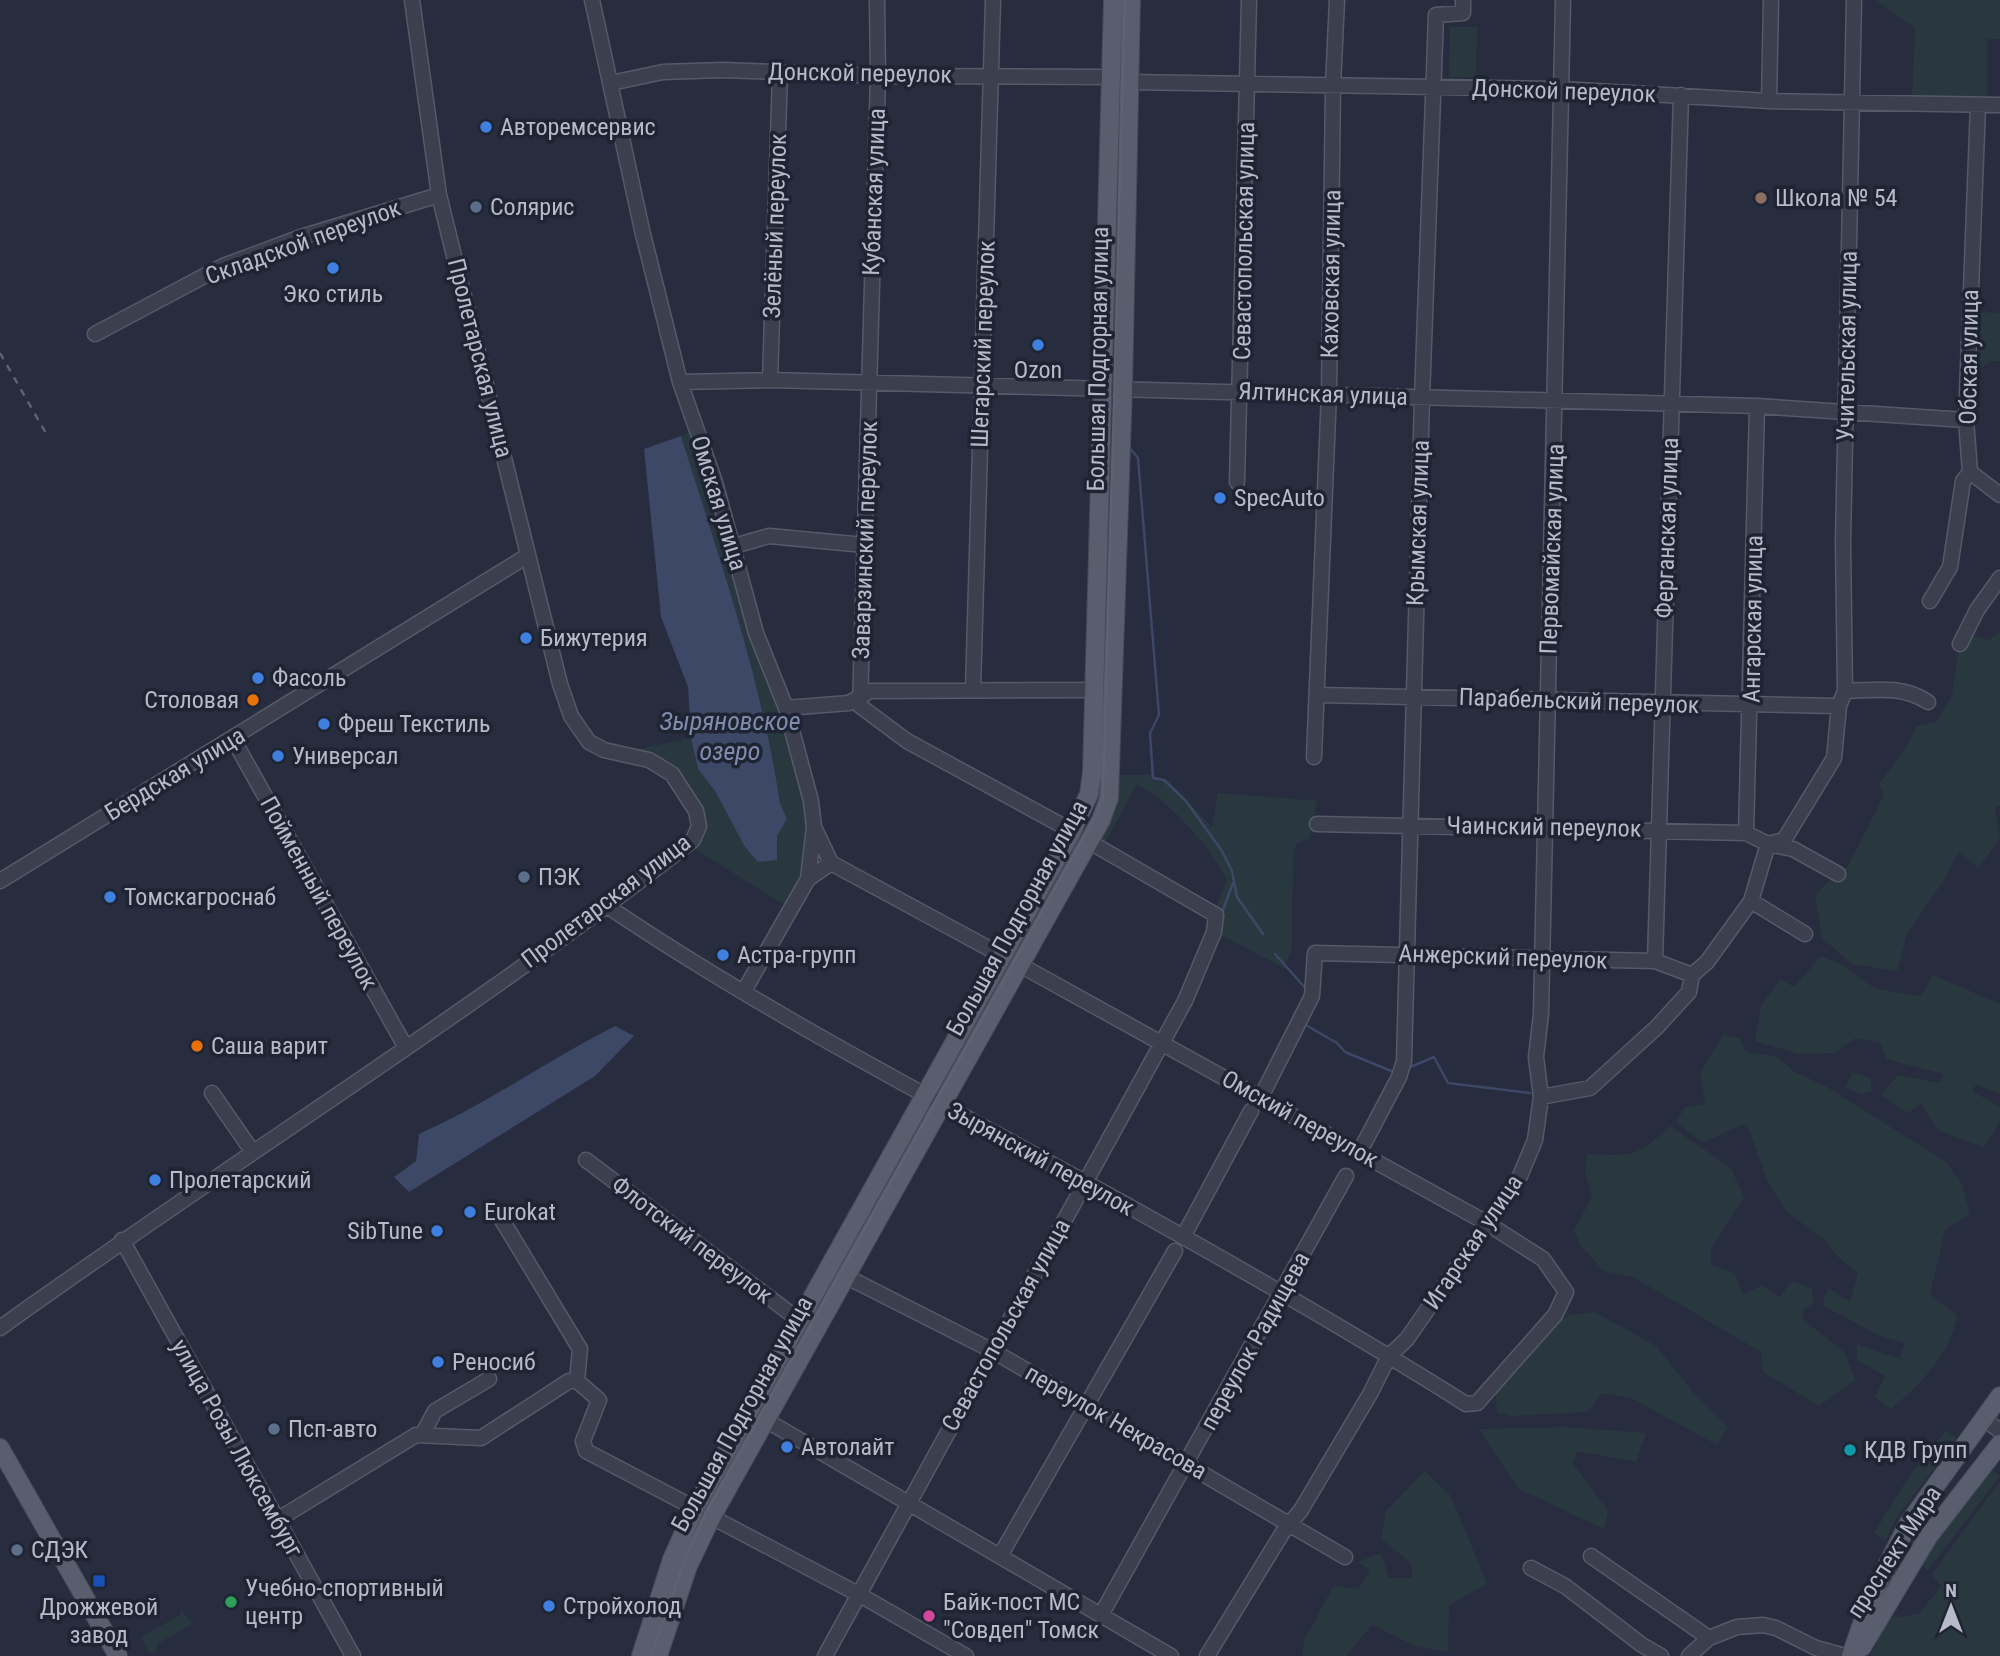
<svg xmlns="http://www.w3.org/2000/svg" width="2000" height="1656" viewBox="0 0 2000 1656" font-family="'Roboto Condensed',sans-serif">
  <style>
    .green { fill: #29383f }
    .water { fill: #3d4766 }
    .lines { fill: none; stroke-linecap: round; stroke-linejoin: round }
    .stream { stroke: #3d4766; stroke-width: 2.5 }
    .minor-casing { stroke: #555a69; stroke-width: 17 }
    .major-casing { stroke: #444857; stroke-width: 20 }
    .minor { stroke: #3b3f4e; stroke-width: 14 }
    .major { stroke: #595e6e; stroke-width: 18 }
    .tram { stroke: #5d6275; stroke-width: 2 }
    .rail { stroke: #5d6275; stroke-width: 2.5; stroke-dasharray: 7 7; stroke-linecap: butt }
    .shop-dot { fill: #3f7fe0; stroke: #1f2433; stroke-width: 2.5 }
    .education-dot { fill: #8d6e63; stroke: #1f2433; stroke-width: 2.5 }
    .service-dot { fill: #5c6f8a; stroke: #1f2433; stroke-width: 2.5 }
    .food-dot { fill: #e8710a; stroke: #1f2433; stroke-width: 2.5 }
    .culture-dot { fill: #0f9aa8; stroke: #1f2433; stroke-width: 2.5 }
    .transit-dot { fill: #1a4fb4; stroke: #1f2433; stroke-width: 2.5 }
    .leisure-dot { fill: #2e9e5b; stroke: #1f2433; stroke-width: 2.5 }
    .hotel-dot { fill: #d1479c; stroke: #1f2433; stroke-width: 2.5 }
    .labels { text-anchor: middle; dominant-baseline: central; stroke-width: 7; stroke-linejoin: round; paint-order: stroke }
    .street-label { font-size: 24px; fill: #b7bac9; stroke: #1f2433 }
    .poi-label { font-size: 24px; fill: #b7bac9; stroke: #1f2433; text-anchor: start }
    .water-label { font-size: 26px; font-style: italic; fill: #808cae; stroke: #1f2433 }
  </style>
  <rect width="100%" height="100%" fill="#272c3e"/>
  <!-- green -->
  <path class="green" d="M1875,0H2000V39H1987V101L1912,99L1915,28Z
    M1450,27H1477L1476,77H1449Z
    M1978,312L2000,313V361H1990L1981,369L1977,360Z
    M692,431L784,709L809,804L805,879L788,907L693,848L705,827L675,771L635,750L691,738L698,769L715,791L745,847L777,836L787,819L780,803C761,677 719,557 681,436Z
    M2000,632V806L1995,808L2000,839L1978,868L1959,851L1946,877L1907,934L1897,971L1852,964L1822,938L1815,897L1824,885L1848,866L1884,795L1879,784L1902,754L1917,726L1936,722L1952,695L1957,656L1970,635L1989,640Z
    M1118,775H1150L1168,780L1212,827L1218,793L1317,801L1310,838L1296,844L1293,856L1292,948L1284,968L1217,933L1216,907L1227,880C1206,842 1174,806 1137,784L1103,846L1093,840Z
    M1821,956L1842,965L1876,989L1921,996L1933,975L2000,1004V1094L1976,1085L1972,1091L2000,1107V1122L1984,1147L1939,1131L1921,1104L1907,1113L1881,1095L1898,1075L1940,1083L1943,1074L1886,1059L1880,1043L1856,1038L1834,1053L1799,1054L1755,1041L1761,1006L1780,979L1794,987Z
    M1723,1035L1740,1038L1746,1052L1775,1056L1795,1072L1827,1087L1946,1162L1962,1184L1970,1214L1945,1230L1930,1295L1957,1315C1951,1354 1920,1385 1891,1409L1875,1397L1885,1376L1857,1360V1344L1899,1359L1905,1343L1880,1336L1822,1305L1828,1288L1850,1302L1858,1273L1839,1258L1826,1241L1788,1213L1768,1182L1749,1130L1743,1124L1703,1143L1676,1122L1685,1107L1705,1104L1700,1073Z
    M1853,1072L1870,1078L1872,1091L1861,1094L1845,1087Z
    M1670,1126L1731,1168L1744,1198L1711,1248V1265L1735,1273L1743,1295L1762,1285L1780,1297L1791,1281L1811,1288L1814,1303L1803,1309V1320L1845,1352L1855,1380L1819,1406L1763,1372L1761,1352L1633,1277L1603,1271L1580,1244L1574,1231L1592,1196L1585,1172L1587,1154C1633,1156 1635,1158 1670,1126Z
    M1595,1312L1656,1346L1693,1392L1728,1427L1717,1445L1633,1399L1602,1393L1588,1412L1511,1416L1497,1412L1495,1389L1553,1323L1570,1315Z
    M1564,1427L1646,1433L1636,1462L1577,1451L1573,1464L1608,1511L1604,1529L1519,1489L1479,1429Z
    M1946,1430L1957,1438L1898,1516L1885,1541L1874,1533L1908,1478Z
    M1989,1468L2000,1476L1928,1570L1917,1562Z
    M1425,1471L1451,1496L1487,1584L1449,1605L1448,1652L1417,1647L1372,1625L1346,1656H1302L1304,1641L1334,1585L1358,1589L1370,1570L1358,1562L1381,1553L1389,1578H1412L1411,1563L1381,1539L1386,1511Z
    M2000,1481V1656H1870L1889,1618L1919,1614L1941,1586L1931,1575Z
    M181,1609L192,1624L157,1644L156,1653L148,1652L141,1637L180,1615Z"/>
  <!-- water -->
  <path class="water" d="M681,436C719,557 761,677 780,803L787,819L777,836V860L758,862L745,847L715,791L698,769L691,738L688,687L661,617L644,449Z
    M615,1026L634,1036L595,1076L409,1192L394,1177L416,1161L419,1134C487,1104 548,1060 615,1026Z"/>
  <g class="lines">
    <!-- stream -->
    <path class="stream" d="M1128,446L1138,458L1159,715L1150,733L1153,778L1164,780L1186,801L1222,851L1232,871L1237,897L1263,934
      M1222,913L1233,883
      M1275,954L1307,990
      M1304,1024L1337,1043L1345,1052L1396,1073
      M1408,1068L1434,1057L1448,1083L1530,1093
      M868,1594L909,1517
      M848,1629L863,1603"/>
    <!-- minor casing -->
    <g class="minor-casing">
      <path id="minor" d="M592,0L642,230L680,382L715,482L756,633L786,708L811,801L814,827L808,879L744,991
        M877,0L878,76L860,706L907,741L1072,831
        M1128,82L1561,89L1769,101L2000,105
        M611,83L663,72L722,70L878,76L1111,77
        M1769,101L1771,0
        M95,334L223,266L301,237L439,195
        M770,380L780,73
        M680,382L770,380L1757,406L1966,420
        M1970,472L2000,495
        M1237,482L1249,0
        M734,546L769,536L864,545
        M1930,601L1950,567L1963,481L1970,472L1966,420L1978,105
        M1960,644L1977,610L2000,578
        M973,689L993,0
        M1845,691C1875,690 1902,685 1928,702
        M1319,695L1839,706
        M786,708L849,703L870,691L1094,690
        M233,739L405,1046
        M1314,757L1329,393L1333,86L1337,0
        M1317,824L1746,833L1768,844L1793,849L1838,874
        M814,827L831,863
        M1746,833L1757,406
        M808,879L831,863L1001,955
        M0,881L527,556
        M1751,901L1805,934
        M607,906C758,1008 922,1093 1083,1181C1212,1252 1341,1325 1466,1404L1477,1403L1555,1315L1566,1292L1543,1259L1485,1222L1020,965
        M1655,961L1681,95
        M212,1093L252,1151
        M1261,1097L1312,996L1315,953L1655,961L1692,975
        M1541,1097L1536,1057L1541,1014L1563,0
        M1359,1153L1399,1077L1404,1061L1422,398L1436,15L1463,13V0
        M586,1160L799,1320
        M502,1220L580,1349L577,1381
        M1183,1237L1251,1111
        M122,1240L353,1656
        M845,1276L993,1351L1345,1557
        M0,1328C229,1163 470,1014 693,840L699,826L696,811L672,774L649,760L604,750L589,742L571,716L560,684L439,195L412,0
        M764,1419L1171,1656
        M1984,1419L2000,1431
        M422,1435L435,1411L489,1379
        M277,1520L416,1435L481,1438L569,1381H577L599,1400L583,1441L586,1451L860,1595L966,1656
        M1000,1556L1175,1251
        M1591,1556L1709,1638
        M1531,1568L1565,1586L1642,1645L1661,1656
        M1101,1615L1346,1176
        M825,1656L1185,1001L1214,932L1216,915L1088,841
        M1207,1656L1283,1532L1301,1510L1370,1394L1389,1356L1407,1339L1520,1176L1535,1140L1541,1097L1590,1088L1657,1027L1689,992L1692,975L1707,962L1751,901L1768,844L1784,840L1834,758L1839,706L1845,691L1843,542L1854,0
        M1689,1656L1709,1638L1737,1627L1763,1625L1776,1628L1816,1648L1845,1656"/>
    </g>
    <!-- major casing -->
    <g class="major-casing">
      <path id="major" d="M0,1448L118,1656
        M1862,1647L1928,1537L2000,1444
        M641,1656L672,1559L695,1508L1072,831L1089,794L1092,772L1113,0
        M658,1656L688,1566L712,1516L1101,820L1109,798L1123,388L1131,0
        M1851,1656L1871,1597L1908,1524L2000,1396"/>
    </g>
    <!-- minor -->
    <use href="#minor" class="minor"/>
    <!-- major -->
    <use href="#major" class="major"/>
    <!-- tram -->
    <path class="tram" d="M651,1656L683,1564L706,1513L1095,817L1103,797L1125,0"/>
    <!-- rail -->
    <path class="rail" d="M0,353L47,435"/>
  </g>
  <!-- markers -->
  <g class="shop-dot">
    <circle cx="486" cy="127" r="7"/>
    <circle cx="333" cy="268" r="7"/>
    <circle cx="1038" cy="345" r="7"/>
    <circle cx="1220" cy="498" r="7"/>
    <circle cx="526" cy="638" r="7"/>
    <circle cx="258" cy="678" r="7"/>
    <circle cx="324" cy="724" r="7"/>
    <circle cx="278" cy="756" r="7"/>
    <circle cx="110" cy="897" r="7"/>
    <circle cx="723" cy="955" r="7"/>
    <circle cx="155" cy="1180" r="7"/>
    <circle cx="470" cy="1212" r="7"/>
    <circle cx="437" cy="1231" r="7"/>
    <circle cx="438" cy="1362" r="7"/>
    <circle cx="787" cy="1447" r="7"/>
    <circle cx="549" cy="1606" r="7"/>
  </g>
  <circle class="education-dot" cx="1761" cy="198" r="7"/>
  <g class="service-dot">
    <circle cx="476" cy="207" r="7"/>
    <circle cx="524" cy="877" r="7"/>
    <circle cx="274" cy="1429" r="7"/>
    <circle cx="17" cy="1550" r="7"/>
  </g>
  <g class="food-dot">
    <circle cx="253" cy="700" r="7"/>
    <circle cx="197" cy="1046" r="7"/>
  </g>
  <circle class="culture-dot" cx="1850" cy="1450" r="7"/>
  <rect class="transit-dot" x="92" y="1574" width="14" height="14" rx="3.5"/>
  <circle class="leisure-dot" cx="231" cy="1602" r="7"/>
  <circle class="hotel-dot" cx="929" cy="1616" r="7"/>
  <g class="labels">
    <!-- street labels -->
    <g class="street-label">
      <text transform="translate(860 73) rotate(1)">Донской переулок</text>
      <text transform="translate(1564 91) rotate(2)">Донской переулок</text>
      <text transform="translate(874 192) rotate(-88)">Кубанская улица</text>
      <text transform="translate(775 226) rotate(-88)">Зелёный переулок</text>
      <text transform="translate(1244 241) rotate(-89)">Севастопольская улица</text>
      <text transform="translate(303 242) rotate(-20)">Складской переулок</text>
      <text transform="translate(1331 274) rotate(-89)">Каховская улица</text>
      <text transform="translate(983 344) rotate(-88)">Шегарский переулок</text>
      <text transform="translate(1847 346) rotate(-89)">Учительская улица</text>
      <text transform="translate(1969 357) rotate(-89)">Обская улица</text>
      <text transform="translate(480 358) rotate(76)">Пролетарская улица</text>
      <text transform="translate(1098 359) rotate(-89)">Большая Подгорная улица</text>
      <text transform="translate(1323 394) rotate(2)">Ялтинская улица</text>
      <text transform="translate(719 503) rotate(73)">Омская улица</text>
      <text transform="translate(1418 523) rotate(-88)">Крымская улица</text>
      <text transform="translate(1667 528) rotate(-88)">Ферганская улица</text>
      <text transform="translate(865 540) rotate(-88)">Заварзинский переулок</text>
      <text transform="translate(1552 549) rotate(-88)">Первомайская улица</text>
      <text transform="translate(1753 619) rotate(-89)">Ангарская улица</text>
      <text transform="translate(1579 701) rotate(2)">Парабельский переулок</text>
      <text transform="translate(175 774) rotate(-31)">Бердская улица</text>
      <text transform="translate(1544 827) rotate(1)">Чаинский переулок</text>
      <text transform="translate(319 893) rotate(61)">Пойменный переулок</text>
      <text transform="translate(606 901) rotate(-37)">Пролетарская улица</text>
      <text transform="translate(1017 918) rotate(-61)">Большая Подгорная улица</text>
      <text transform="translate(1503 957) rotate(2)">Анжерский переулок</text>
      <text transform="translate(1300 1119) rotate(29)">Омский переулок</text>
      <text transform="translate(1041 1159) rotate(29)">Зырянский переулок</text>
      <text transform="translate(692 1240) rotate(37)">Флотский переулок</text>
      <text transform="translate(1473 1242) rotate(-56)">Игарская улица</text>
      <text transform="translate(1006 1325) rotate(-61)">Севастопольская улица</text>
      <text transform="translate(1255 1341) rotate(-61)">переулок Радищева</text>
      <text transform="translate(742 1414) rotate(-61)">Большая Подгорная улица</text>
      <text transform="translate(1116 1422) rotate(30)">переулок Некрасова</text>
      <text transform="translate(237 1448) rotate(61)">улица Розы Люксембург</text>
      <text transform="translate(1894 1552) rotate(-57)">проспект Мира</text>
    </g>
    <!-- poi labels -->
    <g class="poi-label">
      <text x="500" y="127">Авторемсервис</text>
      <text x="1775" y="198">Школа № 54</text>
      <text x="490" y="207">Солярис</text>
      <text x="333" y="294" text-anchor="middle">Эко стиль</text>
      <text x="1038" y="370" text-anchor="middle">Ozon</text>
      <text x="1234" y="498">SpecAuto</text>
      <text x="540" y="638">Бижутерия</text>
      <text x="272" y="678">Фасоль</text>
      <text x="239" y="700" text-anchor="end">Столовая</text>
      <text x="338" y="724">Фреш Текстиль</text>
      <text x="292" y="756">Универсал</text>
      <text x="538" y="877">ПЭК</text>
      <text x="124" y="897">Томскагроснаб</text>
      <text x="737" y="955">Астра-групп</text>
      <text x="211" y="1046">Саша варит</text>
      <text x="169" y="1180">Пролетарский</text>
      <text x="484" y="1212">Eurokat</text>
      <text x="423" y="1231" text-anchor="end">SibTune</text>
      <text x="452" y="1362">Реносиб</text>
      <text x="288" y="1429">Псп-авто</text>
      <text x="801" y="1447">Автолайт</text>
      <text x="1864" y="1450">КДВ Групп</text>
      <text x="31" y="1550">СДЭК</text>
      <text x="245" y="1588">Учебно-спортивный<tspan x="245" dy="28">центр</tspan></text>
      <text x="943" y="1602">Байк-пост MC<tspan x="943" dy="28">"Совдеп" Томск</tspan></text>
      <text x="563" y="1606">Стройхолод</text>
      <text x="99" y="1607" text-anchor="middle">Дрожжевой<tspan x="99" dy="28">завод</tspan></text>
    </g>
    <!-- water labels -->
    <g class="water-label">
      <text x="730" y="721">Зыряновское<tspan x="730" dy="30">озеро</tspan></text>
    </g>
  </g>
  <!-- north arrow -->
  <g transform="translate(1951 1607)" stroke="#1f2433" stroke-width="5" paint-order="stroke">
  <path d="M0-5L12 26L0 18L-12 26Z" fill="#b7bac9"/>
  <text y="-10" font-size="19" font-weight="bold" text-anchor="middle" fill="#b7bac9">N</text>
  </g>
</svg>
